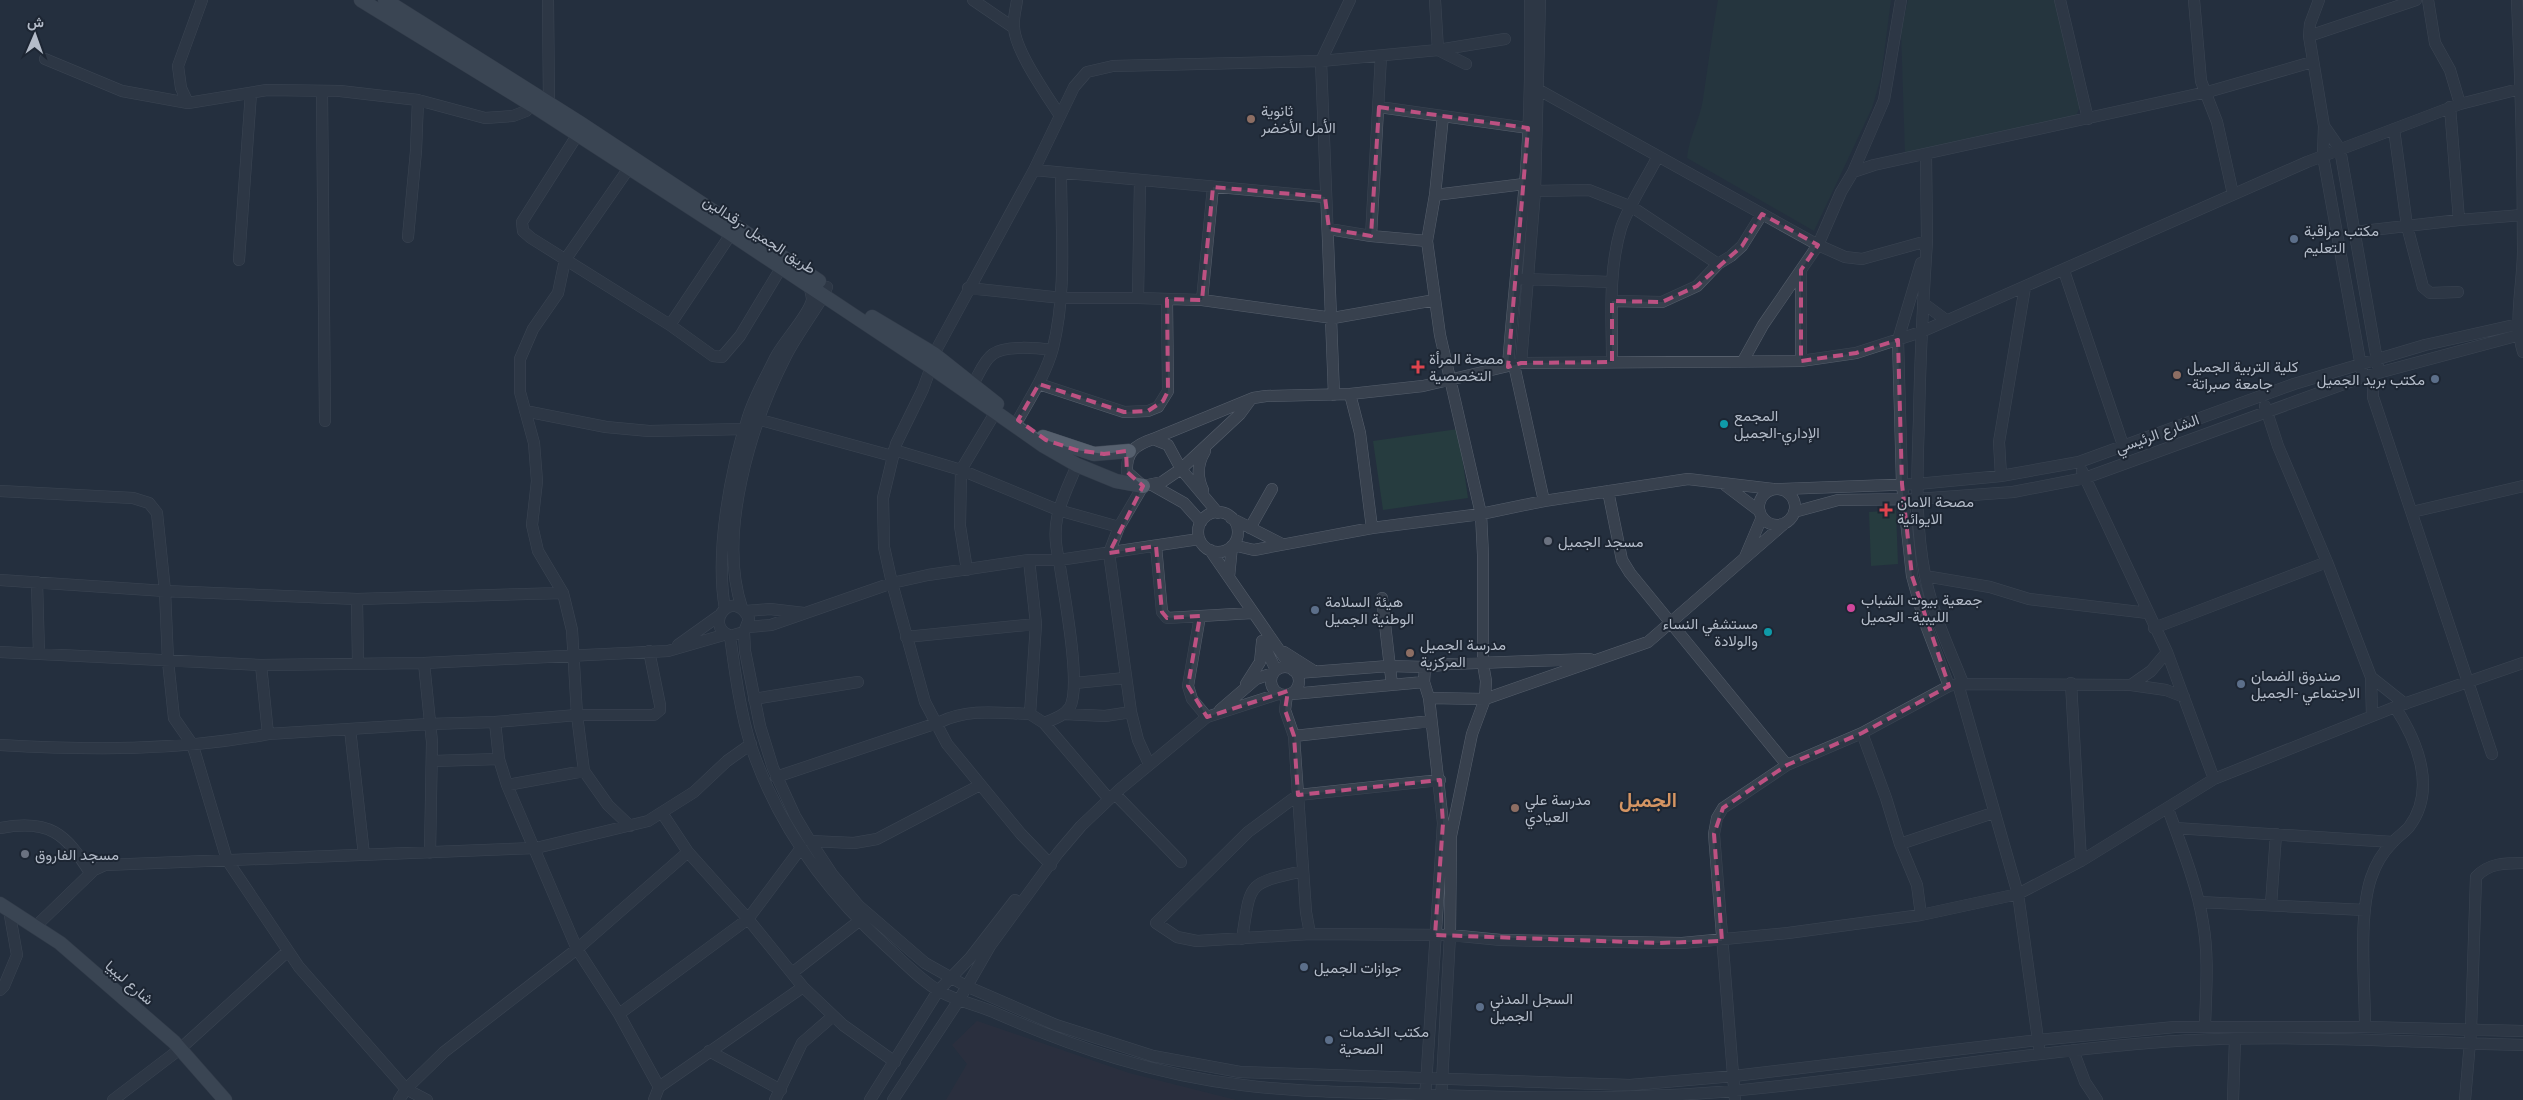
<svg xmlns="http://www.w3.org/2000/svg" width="2523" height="1100" viewBox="0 0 2523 1100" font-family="'Open Sans',Vazirmatn,sans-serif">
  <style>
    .medical { fill: #32303f }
    .green { fill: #263c3f }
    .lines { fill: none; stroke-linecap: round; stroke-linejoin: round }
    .minor-casing { stroke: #565f6c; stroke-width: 12 }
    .major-casing { stroke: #414a57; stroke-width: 15 }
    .minor { stroke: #38414e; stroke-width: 11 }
    .major { stroke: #56606e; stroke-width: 14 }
    .marked { fill: none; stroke: #bd5182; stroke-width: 4; stroke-dasharray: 10 6; stroke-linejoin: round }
    .education-dot { fill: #8d6e63; stroke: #1d2633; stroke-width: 2 }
    .service-dot { fill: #5c6f8a; stroke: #1d2633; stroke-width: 2 }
    .health-dot { fill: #e0444e; stroke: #1d2633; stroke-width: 2 }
    .culture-dot { fill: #0f9aa8; stroke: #1d2633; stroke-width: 2 }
    .worship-dot { fill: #6b7280; stroke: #1d2633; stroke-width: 2 }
    .hotel-dot { fill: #d1479c; stroke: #1d2633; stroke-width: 2 }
    .labels { text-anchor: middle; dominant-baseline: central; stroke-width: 4; stroke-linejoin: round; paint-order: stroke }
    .poi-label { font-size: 15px; fill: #b4bcc9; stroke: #1d2633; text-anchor: start }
    .street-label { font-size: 15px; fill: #b4bcc9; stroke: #1d2633 }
    .district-label { font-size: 20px; font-weight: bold; fill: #d59563; stroke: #1d2633 }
  </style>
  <rect width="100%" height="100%" fill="#242f3e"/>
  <!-- medical -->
  <path class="medical" d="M977,1021L1129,1073L1236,1100H946L967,1064L952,1045Z"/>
  <!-- green -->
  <path class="green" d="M1718,0H1891L1881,77L1872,108L1814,231L1687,158C1689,136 1700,120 1703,99C1708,66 1712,33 1718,0Z
    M1908,0H2056L2081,104L2076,116L1905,155L1901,31Z
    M1458,429L1468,498L1383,510L1373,441Z
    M1896,510L1898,564L1871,566L1869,512Z"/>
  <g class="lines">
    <!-- minor casing -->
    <g class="minor-casing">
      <path id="minor" d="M548,0L549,103
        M973,0L1014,28
        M1017,0C1016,9 1013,18 1014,27C1015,51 1047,95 1060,116
        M1435,0L1438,50L1466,64
        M2060,0L2088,119
        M2194,0L2201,81L2217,122L2233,194
        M2319,0L2310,24L2309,36L2324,126L2323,156L2362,372
        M2428,0L2435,43L2450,70L2460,104
        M2517,0C2521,84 2523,167 2523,251C2523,285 2513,319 2523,352
        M2309,36L2416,0
        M1381,56L1371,236L1427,241
        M45,59L122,91L188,103L267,90L340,91L418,100L485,118L513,116L526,111L532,105
        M1539,90L1818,245L1845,257L1862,259L1927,241C1923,301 1920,360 1919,420C1917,472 1915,524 1925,575C1932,612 1949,648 1963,683
        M322,91L325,421
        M188,103L181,88L178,66L202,0
        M1379,107L1528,128
        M2450,107L2459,220
        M2324,126L2340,149L2378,366
        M2394,129L2407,226L2423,287L2430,293L2458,292
        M578,134L522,222L523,231L531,238L670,325L713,356L722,357L740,336L781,268
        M1034,170L1325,197
        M1853,172L1884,100L1901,0
        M1140,180L1138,298L1202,300L1333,318L1435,300
        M1535,191L1589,190L1632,207L1718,264
        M1435,195L1524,184
        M1329,229L1371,236
        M2354,232L2459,220L2523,215
        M408,237L416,151L418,100
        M1925,247L1927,241L1926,154
        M239,260L251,93
        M1921,263L1898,340L1902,484L1912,576L1924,620L1949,686
        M2064,271L2123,445
        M1521,279L1611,282
        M968,288L1062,298H1138
        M1202,300L1213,187
        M1612,301L1662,302L1697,286L1718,264L1731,256L1742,246L1762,214
        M1923,303L1946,320
        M670,325L731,234
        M934,354L1034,170L1074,87L1087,72L1113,66L1321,61L1438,50L1505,39
        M1743,361L1763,325L1818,245L1841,192L1853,172L1874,165L2211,91L2312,62
        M1801,361V270
        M1612,362C1612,317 1608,272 1621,228C1629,205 1647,178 1658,156
        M1521,363L1535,191L1540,0
        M1514,365L1544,501
        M1508,366C1513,301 1520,237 1526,172C1530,115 1531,57 1530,0
        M931,367L923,389L896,444L883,498L884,547L892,583L925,702L947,744L1021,834L1051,865
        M2373,381V397L2492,754
        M973,384C978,376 984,360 993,354C1005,345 1038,348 1052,350
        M1039,384L1124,412L1148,411L1158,407L1168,391L1167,299
        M1350,394L1360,433L1372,528
        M1334,395L1321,61L1350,0
        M2265,406L2278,446L2327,562L2371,677L2372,716
        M525,411L606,427L649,431L745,429
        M757,419L892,456
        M1018,420C1031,397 1046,374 1053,348C1067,291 1061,231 1061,173
        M1153,439L1253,398L1266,396L1350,394L1423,386L1521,363L1801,361L1856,353L1921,332L2307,162L2460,104L2523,88
        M1153,439L1168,445L1181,469L1162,482L1143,486L1127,472C1126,452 1135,445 1153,439Z
        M894,450L961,470L1058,510L1119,527L1109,553L1131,712L1138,740L1149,764
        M2082,471L2167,652L2214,779L2395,707L2523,663
        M2001,476L1999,442L2025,287
        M1152,485L1184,503L1201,522
        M1725,485L1758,510
        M1759 507a18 18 0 1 1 36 0a18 18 0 1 1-36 0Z
        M1782,489L1917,484L2001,476L2079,462L2294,384L2425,345L2523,323
        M1203,490C1197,477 1197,464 1205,451
        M0,491L133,498L149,503L157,513L165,591L168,661L174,718L192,744L196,756L227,860L299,967L406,1089L427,1100
        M1608,491L1622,560L1630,573L1787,765
        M1794,512L1838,500L1917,499L2013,492L2085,478L2363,377L2523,334
        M2412,512L2523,486
        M1198 532a20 20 0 1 1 40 0a20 20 0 1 1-40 0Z
        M1218,513L1181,469L1240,414L1251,399
        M1231,518L1282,544
        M1119,527L1143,486
        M1250,528L1272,489
        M1233,545L1254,550L1372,528L1481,514L1544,501L1688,479L1773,489
        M1156,546L1162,612L1167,618L1252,613
        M1210,550L1293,670
        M1745,557L1762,517
        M1029,560L1036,624L1030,714L1044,723L1109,799
        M967,570L960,526L961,470L995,413
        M1925,576L1990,587L2029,599L2148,613
        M1229,577L1232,546
        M0,580L165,591L357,599L563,593L572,630L577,715L584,771L507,785
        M37,582L39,654
        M563,593L538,551L532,525L537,481L534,443L520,392V359L533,329L558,293L565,260L629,168
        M1382,598L1392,685
        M357,599L358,663
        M742,608C717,534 751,424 786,356C797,335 812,315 824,295L827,287
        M725,609C715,552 730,471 748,417C754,397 766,377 775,358C783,342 809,315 812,300C812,295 810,290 809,285
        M746,611L770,609L804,613
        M1200,616L1188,686L1192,699L1207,717
        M748,627L771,625L892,583L928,575L1029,560H1059L1199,539
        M2154,628L2327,562
        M744,632L730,636C702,624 734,586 749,619L744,632L745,651L760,726L773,768L795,816L807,836L832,874L859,906L925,963L966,986L1056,1025L1153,1056L1240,1072L1630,1085L1734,1076L2038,1040L2175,1027H2365L2523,1031
        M730,636C735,672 740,711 751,746C777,824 826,891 886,946C903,961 921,981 941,992C959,1002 979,1005 998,1014C1076,1048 1156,1075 1242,1085C1295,1092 1350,1092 1404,1094C1510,1098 1616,1100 1720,1092C1859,1080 1997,1056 2136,1044C2264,1032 2394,1042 2523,1045
        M906,637L1036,624
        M1262,641L1276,670
        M678,645L720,615
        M0,652L261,665L424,663L668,651L727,634
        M1284,652L1314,671
        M424,663L432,742L430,853
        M1271 681a14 14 0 1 1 28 0a14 14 0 1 1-28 0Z
        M1297,673L1389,666L1425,667L1450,664L1590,659
        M2371,677L2405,704
        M1075,683L1125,678
        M2071,683L2081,861
        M1246,684L1260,662L1262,642
        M1958,684L2018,894L2039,1047
        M2131,685L2151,671L2167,652
        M1292,694L1424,682
        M1287,695L1285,710L1294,736L1306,912L1310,934L1450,935L1501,940L1682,943L1788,933L1921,915L2018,894L2081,861L2214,779
        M1429,698L1485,699L1648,642L1785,523
        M754,699L858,682
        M1220,710L1256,679L1273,673
        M1065,714L1105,716L1131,712
        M495,722L577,715H654L660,710V705L649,651
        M1044,723C1054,719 1064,716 1070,707C1082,685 1063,589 1059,560C1049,521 1062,501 1077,465
        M350,729L364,855
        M1862,733L1886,798L1900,844L1917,885L1921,915
        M268,734L429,724L495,722L499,759L507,785L577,949L619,1014L659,1087
        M1294,736L1431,721
        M0,745C89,750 180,751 268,734L261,665
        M433,761L499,759
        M584,771L608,805L630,826
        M776,777L940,722C969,708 999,713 1030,714
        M1115,794L1181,862
        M2168,809C2180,842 2198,888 2203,923C2209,956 2206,992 2205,1026
        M662,813L688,852L748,919L803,987L843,1025L895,1062
        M0,828C49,819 66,833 90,873
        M2175,828L2393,842
        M810,841L854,843L877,839L980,785
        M1900,844L1993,813
        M2199,902L2365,910
        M2271,905L2276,834
        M35,927L94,870L105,865L536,848L648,821L694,792L727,761L751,744
        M1310,934L1197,941L1177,937L1156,923L1248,832L1298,795L1440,780
        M1242,939C1251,882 1246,884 1303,871
        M792,973L859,921
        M0,990L4,986L17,955L9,910
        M619,1014L748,919L801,848
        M2365,1027C2365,985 2358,917 2371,878C2375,866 2383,852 2392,843C2397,837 2404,833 2409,827C2437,790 2418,742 2395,707
        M2073,1050L2085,1082L2097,1100
        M709,1051L781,1090
        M113,1100L180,1049L288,951
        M399,1100L406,1089L444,1052L577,949L688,852
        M654,1100L659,1087L803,987
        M775,1100L802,1043L833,1016
        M870,1100L938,991L970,958L1015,900
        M893,1100L959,1000L990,946L1058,853L1081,826L1120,789L1207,717L1278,694
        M1425,1100L1443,823L1429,698L1424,682L1425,667
        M1441,1100L1450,935L1451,836L1472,734L1485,699L1486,681L1483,664V555L1481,514L1440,335L1427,241L1435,195L1443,116
        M1735,1100L1714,834L1717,818L1723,808L1787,765L1862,733L1949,686L1958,684L2131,685L2166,690L2184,697
        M2233,1100L2235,1039
        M2465,1100L2471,1030L2476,877C2488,863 2506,863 2523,863"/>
    </g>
    <!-- major casing -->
    <g class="major-casing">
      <path id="major" d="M361,0L532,105L731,234L931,367L1044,446L1077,465L1116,481L1143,486
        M385,0L580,123L819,281
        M872,317L934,354L997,404
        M1043,437L1094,454L1129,451
        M0,904L60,943L174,1042L225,1100"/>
    </g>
    <!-- minor -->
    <use href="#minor" class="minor"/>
    <!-- major -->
    <use href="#major" class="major"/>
  </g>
  <!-- marked area -->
  <path d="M0 0H2523V1100H0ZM1379,107L1528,128L1508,367L1521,363L1612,362V301L1662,302L1697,286L1742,246L1762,214L1818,245L1801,270V361L1856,353L1898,340L1902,484L1912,576L1949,686L1862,733L1787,765L1723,808L1714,834L1722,941L1658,943L1435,935L1443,823L1440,780L1298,795L1294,736L1285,710L1288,691L1207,717L1188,686L1200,616L1167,618L1162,612L1156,546L1109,553L1143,486L1127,472L1126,451L1104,454L1076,450L1046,440L1018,420L1039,384L1124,412L1148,411L1163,401L1168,391L1167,299L1202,300L1213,187L1325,197L1329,229L1371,236Z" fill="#242f3e" fill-opacity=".55" fill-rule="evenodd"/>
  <path class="marked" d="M1379,107L1528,128L1508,367L1521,363L1612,362V301L1662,302L1697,286L1742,246L1762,214L1818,245L1801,270V361L1856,353L1898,340L1902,484L1912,576L1949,686L1862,733L1787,765L1723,808L1714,834L1722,941L1658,943L1435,935L1443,823L1440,780L1298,795L1294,736L1285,710L1288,691L1207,717L1188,686L1200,616L1167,618L1162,612L1156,546L1109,553L1143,486L1127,472L1126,451L1104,454L1076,450L1046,440L1018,420L1039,384L1124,412L1148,411L1163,401L1168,391L1167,299L1202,300L1213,187L1325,197L1329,229L1371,236Z"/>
  <!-- markers -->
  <g class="education-dot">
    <circle cx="1251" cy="119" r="5"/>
    <circle cx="2177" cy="375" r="5"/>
    <circle cx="1410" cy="653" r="5"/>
    <circle cx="1515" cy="808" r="5"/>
  </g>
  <g class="service-dot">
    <circle cx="2294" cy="239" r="5"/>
    <circle cx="2435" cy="379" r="5"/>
    <circle cx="1315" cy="610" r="5"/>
    <circle cx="2241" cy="684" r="5"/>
    <circle cx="1304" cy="967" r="5"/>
    <circle cx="1480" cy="1007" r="5"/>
    <circle cx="1329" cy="1040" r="5"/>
  </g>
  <g class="health-dot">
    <path d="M1415.5 359.5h5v5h5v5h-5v5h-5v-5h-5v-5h5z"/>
    <path d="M1883.5 502.5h5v5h5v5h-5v5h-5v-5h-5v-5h5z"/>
  </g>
  <g class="culture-dot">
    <circle cx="1724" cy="424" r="5"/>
    <circle cx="1768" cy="632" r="5"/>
  </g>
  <g class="worship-dot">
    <circle cx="1548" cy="541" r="5"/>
    <circle cx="25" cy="854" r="5"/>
  </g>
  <circle class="hotel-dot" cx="1851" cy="608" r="5"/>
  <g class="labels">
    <!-- poi labels -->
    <g class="poi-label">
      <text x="1261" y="110">ثانوية<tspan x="1261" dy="17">الأمل الأخضر</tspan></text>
      <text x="2304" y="230">مكتب مراقبة<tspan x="2304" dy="17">التعليم</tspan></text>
      <text x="1429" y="358">مصحة المرأة<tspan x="1429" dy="17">التخصصية</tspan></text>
      <text x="2187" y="366">كلية التربية الجميل<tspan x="2187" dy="17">-جامعة صبراتة</tspan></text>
      <text x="2425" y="379" text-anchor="end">مكتب بريد الجميل</text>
      <text x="1734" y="415">المجمع<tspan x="1734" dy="17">الإداري-الجميل</tspan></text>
      <text x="1897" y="501">مصحة الامان<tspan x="1897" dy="17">الايوائية</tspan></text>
      <text x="1558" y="541">مسجد الجميل</text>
      <text x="1861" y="599">جمعية بيوت الشباب<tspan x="1861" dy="17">الليبية- الجميل</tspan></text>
      <text x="1325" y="601">هيئة السلامة<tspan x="1325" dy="17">الوطنية الجميل</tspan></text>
      <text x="1758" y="623" text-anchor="end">مستشفي النساء<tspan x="1758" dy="17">والولادة</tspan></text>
      <text x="1420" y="644">مدرسة الجميل<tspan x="1420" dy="17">المركزية</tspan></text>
      <text x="2251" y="675">صندوق الضمان<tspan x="2251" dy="17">الاجتماعي -الجميل</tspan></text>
      <text x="1525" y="799">مدرسة علي<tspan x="1525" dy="17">العيادي</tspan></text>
      <text x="35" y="854">مسجد الفاروق</text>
      <text x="1314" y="967">جوازات الجميل</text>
      <text x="1490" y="998">السجل المدني<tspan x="1490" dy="17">الجميل</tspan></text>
      <text x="1339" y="1031">مكتب الخدمات<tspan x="1339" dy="17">الصحية</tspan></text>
    </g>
    <!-- street labels -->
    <g class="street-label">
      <text transform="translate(760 234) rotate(33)">طريق الجميل -رقدالين</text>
      <text transform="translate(2157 433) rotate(-20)">الشارع الرئيسي</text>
      <text transform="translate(130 982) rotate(41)">شارع ليبيا</text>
    </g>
    <!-- district labels -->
    <g class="district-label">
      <text x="1648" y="799">الجميل</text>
    </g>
  </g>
  <!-- north arrow -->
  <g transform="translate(35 35) rotate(2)" stroke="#1d2633" stroke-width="4" paint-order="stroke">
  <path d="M0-4L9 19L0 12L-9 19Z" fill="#b4bcc9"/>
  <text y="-8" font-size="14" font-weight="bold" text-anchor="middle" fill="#b4bcc9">ش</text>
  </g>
</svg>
